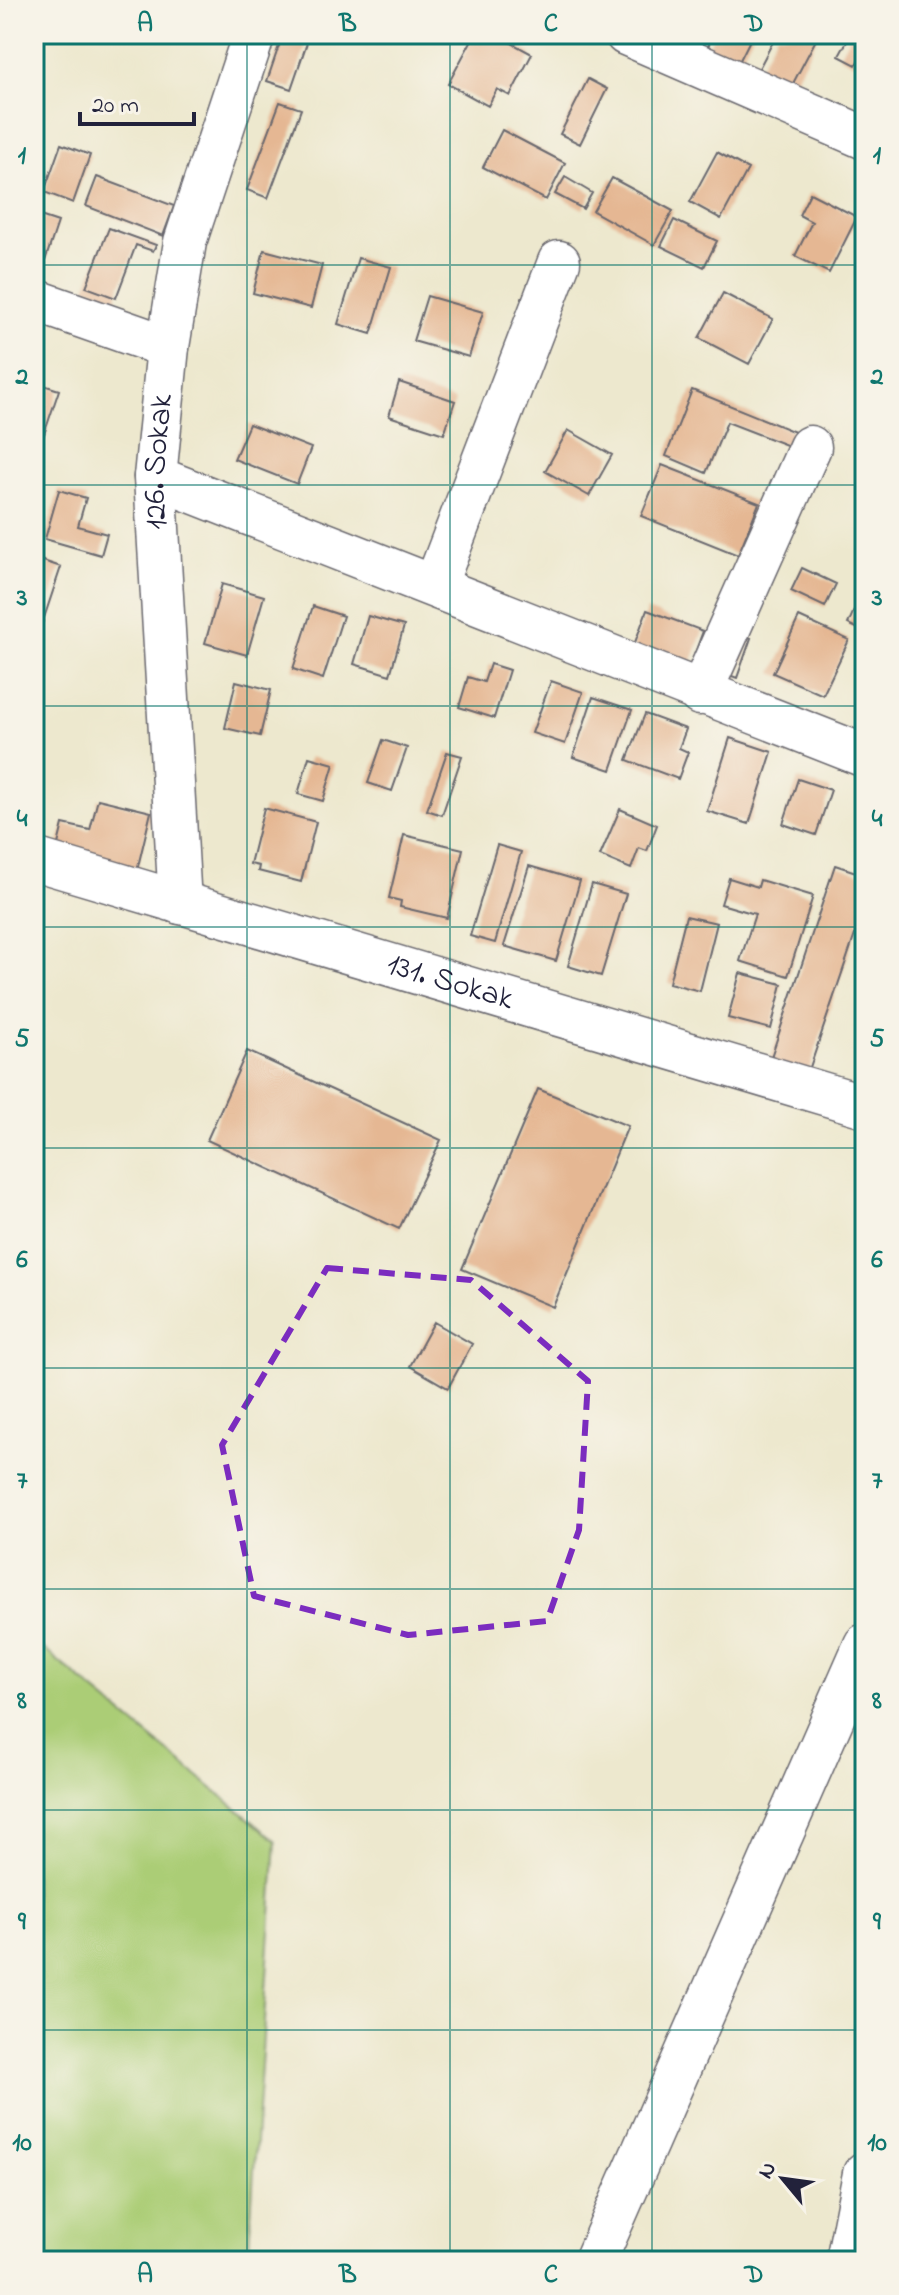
<svg xmlns="http://www.w3.org/2000/svg" width="899" height="2295" viewBox="0 0 899 2295" font-family="'Indie Flower',sans-serif">
  <style>
    .green { fill: #abcd76; stroke: #667858; stroke-width: 2 }
    .building { fill: #e5b793 }
    .lines { fill: none; stroke-linecap: round; stroke-linejoin: round }
    .minor-casing { stroke: #69676e; stroke-width: 45 }
    .major-casing { stroke: #69676e; stroke-width: 47 }
    .minor { stroke: #fff; stroke-width: 42 }
    .major { stroke: #fff; stroke-width: 44 }
    .marked { fill: none; stroke: #7b2cbf; stroke-width: 6; stroke-dasharray: 16 10; stroke-linejoin: round }
    .grid { fill: none; stroke: #0f766e; stroke-width: 2; stroke-opacity: 0.55 }
    .labels { text-anchor: middle; dominant-baseline: central; stroke-width: 6; stroke-linejoin: round; paint-order: stroke }
    .street-label { font-size: 32px; fill: #22223b; stroke: #f7f3e8 }
    .neatline { fill: none; stroke: #0f766e; stroke-width: 3 }
    .grid-label { font-size: 26px; text-anchor: middle; font-weight: bold; fill: #0f766e }
  </style>
  <rect width="100%" height="100%" fill="#f7f3e8"/>
  <filter id="ink" filterUnits="userSpaceOnUse"><feTurbulence type="fractalNoise" baseFrequency=".0125" numOctaves="2"/><feDisplacementMap in="SourceGraphic" scale="16" xChannelSelector="R" yChannelSelector="G"/><feConvolveMatrix kernelMatrix="1 2 1 2 8 2 1 2 1" color-interpolation-filters="sRGB"/></filter>
  <filter id="wash" filterUnits="userSpaceOnUse"><feTurbulence type="fractalNoise" baseFrequency=".006" numOctaves="4" result="noise"/><feDisplacementMap in="SourceGraphic" scale="32" xChannelSelector="R" yChannelSelector="G"/><feGaussianBlur stdDeviation="1.8" result="paint"/><feColorMatrix in="noise" values="0 0 0 0 0 0 0 0 0 0 0 0 0 0 0 0 0 1.4 0 .05"/><feComposite in="paint" operator="in"/></filter>
  <g filter="url(#wash)">
    <rect width="100%" height="100%" fill="#ede8ce"/>
    <!-- green -->
    <path class="green" d="M34,1641L276,1841L248,2261H34Z"/>
    <g id="blocks">
      <!-- building -->
      <path class="building" d="M283,34H310L291,89L267,81Z
        M475,34H495L532,54L510,96L497,89L488,106L448,84Z
        M677,34H702L694,50Z
        M714,34H753L731,78L700,63Z
        M777,34H819L789,91L756,74Z
        M851,34H865V47L856,65L839,56Z
        M588,79L607,89L580,144L560,134Z
        M280,102L301,109L268,198L247,190Z
        M502,130L565,163L546,200L483,167Z
        M61,144L90,155L73,203L44,192Z
        M717,152L748,169L721,219L690,202Z
        M97,177L174,206L163,236L86,206Z
        M565,177L592,193L583,209L555,194Z
        M612,178L673,211L654,245L593,211Z
        M810,193L857,217L829,273L795,256L812,222L799,215Z
        M34,214L58,222L40,276L34,274Z
        M674,220L717,241L704,267L661,246Z
        M109,228L156,245L153,251L136,245L116,298L86,287Z
        M264,250L322,265L311,308L253,293Z
        M358,258L391,267L371,334L338,324Z
        M723,293L773,319L749,364L699,338Z
        M427,296L483,312L469,357L413,341Z
        M34,382L59,390L35,461H34Z
        M399,382L455,401L444,434L389,416Z
        M692,390L795,432L789,446L727,422L706,473L666,456Z
        M249,424L311,448L297,484L234,459Z
        M568,430L612,455L589,496L545,471Z
        M662,465L759,503L738,555L641,516Z
        M59,490L86,498L78,526L107,534L101,555L45,539Z
        M34,558L61,567L42,624L34,621Z
        M802,568L836,584L825,607L791,591Z
        M222,584L264,596L247,655L205,643Z
        M865,586V632L848,624Z
        M313,606L343,616L323,679L293,669Z
        M647,610L703,631L689,669L633,648Z
        M368,616L404,626L390,675L354,664Z
        M799,617L849,640L823,695L773,673Z
        M742,635L751,638L737,678L729,675Z
        M490,664L509,670L494,718L459,707L468,677L484,682Z
        M236,681L271,690L260,736L225,728Z
        M551,681L583,692L565,744L532,733Z
        M593,697L632,710L611,770L573,757Z
        M645,714L686,729L679,748L688,752L678,779L627,760Z
        M730,738L772,752L749,824L707,811Z
        M383,740L407,748L392,791L368,783Z
        M447,752L462,756L442,815L427,810Z
        M309,757L334,764L323,801L298,794Z
        M798,779L831,790L816,835L783,824Z
        M98,799L151,812L135,879L54,861L63,824L90,830Z
        M264,808L316,822L301,882L258,871L259,866L250,864Z
        M620,809L657,825L647,851L639,848L631,869L600,856Z
        M404,835L463,849L447,918L400,907L401,901L389,898Z
        M497,845L521,852L495,943L470,936Z
        M835,865L865,875V905L806,1079L768,1066Z
        M529,866L580,881L556,961L504,946Z
        M729,878L758,887L760,880L813,896L788,976L740,961L755,914L721,904Z
        M592,884L626,894L601,976L568,966Z
        M686,916L717,923L700,991L669,983Z
        M740,973L782,984L771,1029L728,1018Z
        M865,1023V1044L858,1041Z
        M247,1051L441,1140L399,1229L207,1140Z
        M538,1089L628,1126L553,1307L462,1269Z
        M434,1322L472,1344L448,1388L410,1366Z"/>
    </g>
  </g>
  <g filter="url(#ink)">
    <use href="#blocks" fill-opacity="0" stroke="#69676e" stroke-width="2"/>
    <g class="lines">
      <!-- minor casing -->
      <g class="minor-casing">
        <g id="minor">
          <path d="M626,34L865,138"/>
          <path d="M34,300L168,347"/>
          <path d="M155,477L865,756"/>
          <path d="M435,586L559,262"/>
          <path d="M700,694L810,447"/>
          <path id="s1" d="M34,859L865,1106"/>
          <path id="s2" d="M180,903L155,477L168,347L185,242L254,34"/>
          <path d="M595,2261L865,1645"/>
        </g>
      </g>
      <!-- major casing -->
      <g class="major-casing">
        <path id="major" d="M848,2261L865,2174"/>
      </g>
      <!-- minor -->
      <use href="#minor" class="minor"/>
      <!-- major -->
      <use href="#major" class="major"/>
    </g>
  </g>
  <!-- marked area -->
  <path class="marked" d="M327,1268L471,1280L588,1381L579,1530L547,1621L408,1635L254,1596L222,1445Z"/>
  <!-- grid -->
  <path class="grid" d="M247,34V2261M450,34V2261M652,34V2261M34,265H865M34,485H865M34,706H865M34,927H865M34,1148H865M34,1368H865M34,1589H865M34,1810H865M34,2030H865"/>
  <g class="labels">
    <!-- street labels -->
    <g class="street-label">
      <text stroke="none"><textPath href="#s2" startOffset="442">126. Sokak</textPath></text>
      <text stroke="none"><textPath href="#s1" startOffset="434">131. Sokak</textPath></text>
    </g>
  </g>
  <!-- margin -->
  <rect width="899" height="2295" fill="none" stroke="#f7f3e8" stroke-width="88"/>
  <!-- north arrow -->
  <g transform="translate(783 2179) rotate(299)" stroke="#f7f3e8" stroke-width="6" paint-order="stroke">
  <path d="M0-6L14 30L0 20L-14 30Z" fill="#22223b"/>
  <text y="-12" font-size="22" font-weight="bold" text-anchor="middle" fill="#22223b">N</text>
  </g>
  <!-- scale -->
  <path d="M80 112v12h114v-12" fill="none" stroke="#22223b" stroke-width="4"/>
  <text x="92" y="112" font-size="24" fill="#22223b" stroke="#f7f3e8" stroke-width="6" paint-order="stroke">20 m</text>
  <rect x="44" y="44" width="811" height="2207" class="neatline"/>
  <g class="grid-label">
    <text x="145" y="31">A</text>
    <text x="348" y="31">B</text>
    <text x="551" y="31">C</text>
    <text x="754" y="31">D</text>
    <text x="22" y="163">1</text>
    <text x="877" y="163">1</text>
    <text x="22" y="384">2</text>
    <text x="877" y="384">2</text>
    <text x="22" y="605">3</text>
    <text x="877" y="605">3</text>
    <text x="22" y="826">4</text>
    <text x="877" y="826">4</text>
    <text x="22" y="1046">5</text>
    <text x="877" y="1046">5</text>
    <text x="22" y="1267">6</text>
    <text x="877" y="1267">6</text>
    <text x="22" y="1488">7</text>
    <text x="877" y="1488">7</text>
    <text x="22" y="1708">8</text>
    <text x="877" y="1708">8</text>
    <text x="22" y="1929">9</text>
    <text x="877" y="1929">9</text>
    <text x="22" y="2150">10</text>
    <text x="877" y="2150">10</text>
    <text x="145" y="2282">A</text>
    <text x="348" y="2282">B</text>
    <text x="551" y="2282">C</text>
    <text x="754" y="2282">D</text>
  </g>
</svg>
